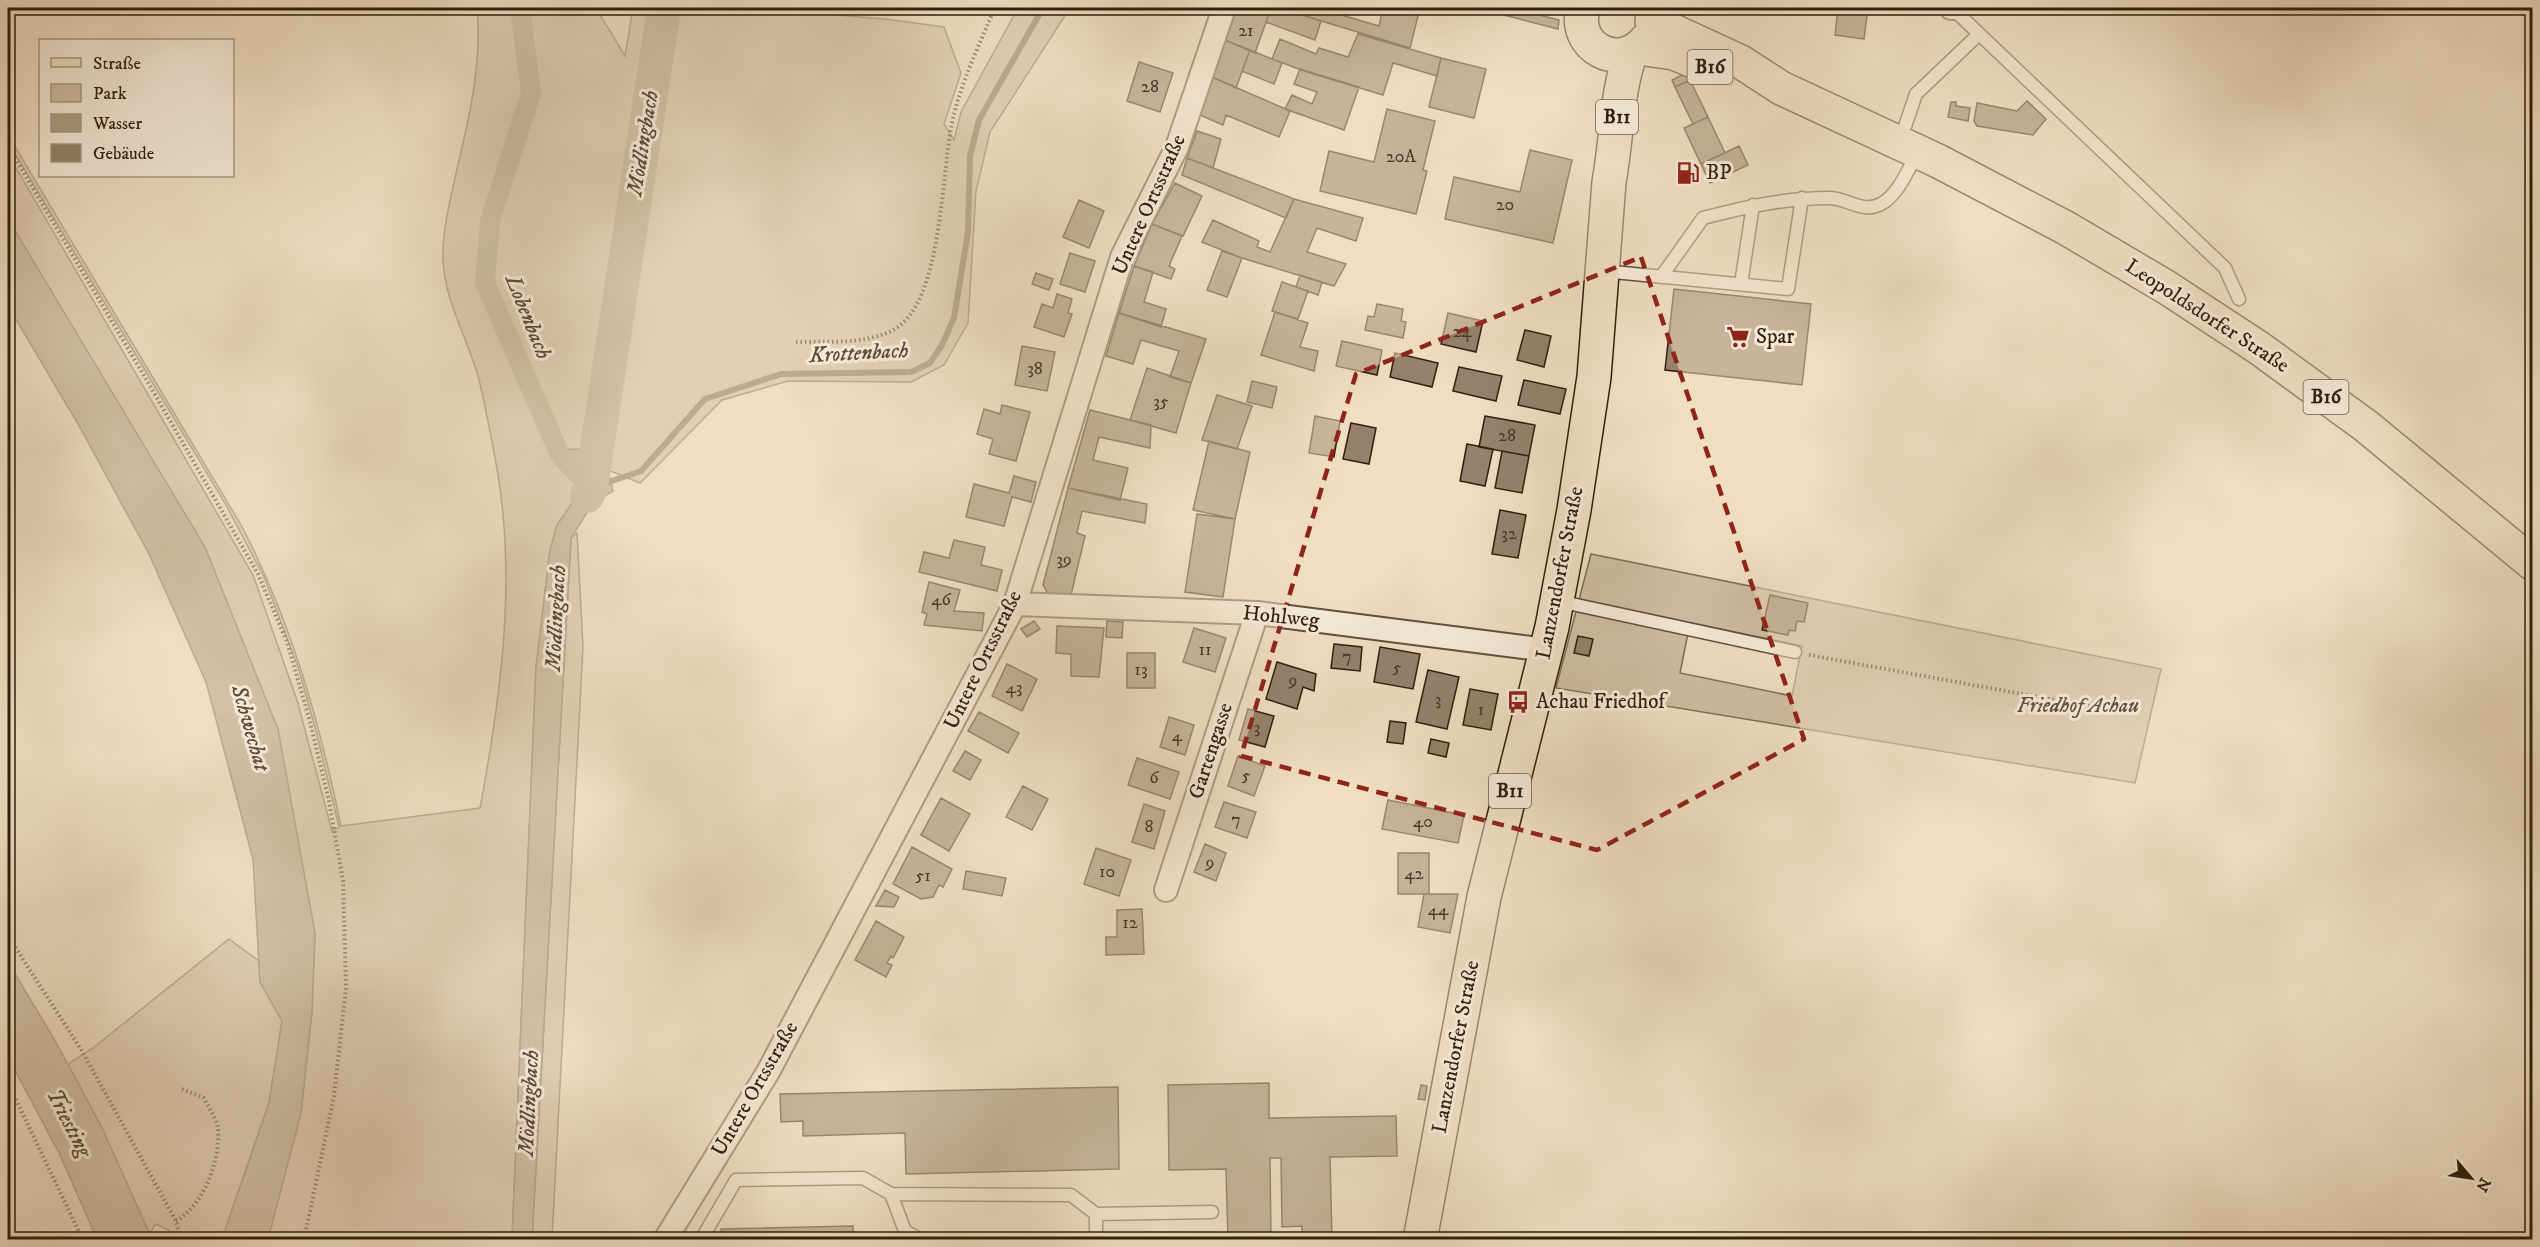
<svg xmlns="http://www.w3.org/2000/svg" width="2540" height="1247" viewBox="0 0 2540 1247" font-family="'IM FELL DW Pica',serif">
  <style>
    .green { fill: #d0bda4; stroke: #806e59; stroke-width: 1.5; fill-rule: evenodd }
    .water { fill: #af9d85; stroke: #7d6a55; stroke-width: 1.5 }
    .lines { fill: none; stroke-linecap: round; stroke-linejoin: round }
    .stream { stroke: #7d6a55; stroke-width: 6 }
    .canal { stroke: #af9d85; stroke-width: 20 }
    .river { stroke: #af9d85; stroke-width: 34 }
    .building { fill: #94826c; stroke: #311e0e; stroke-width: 1.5 }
    .lane-casing { stroke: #614e3b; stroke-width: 15 }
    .street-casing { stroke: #614e3b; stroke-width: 26 }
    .primary-casing { stroke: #311e0e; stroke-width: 36 }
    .path { stroke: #311e0e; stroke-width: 4; stroke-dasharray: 1.5 3; stroke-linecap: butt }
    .lane { stroke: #f5ead8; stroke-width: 12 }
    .street { stroke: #f5ead8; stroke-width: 22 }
    .primary { stroke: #f0dec3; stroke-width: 33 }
    .marked { fill: none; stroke: #8f2418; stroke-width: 4.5; stroke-dasharray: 12 8; stroke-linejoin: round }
    .labels { text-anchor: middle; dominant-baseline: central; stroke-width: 6; stroke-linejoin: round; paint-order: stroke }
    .number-label { font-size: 18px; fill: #4a3726 }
    .shield { fill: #f5ead8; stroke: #6c5b4b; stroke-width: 1.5 }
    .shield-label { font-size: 20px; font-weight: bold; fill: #311e0e }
    .poi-label { font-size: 21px; fill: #311e0e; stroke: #f5ead8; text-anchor: start }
    .street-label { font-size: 21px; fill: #311e0e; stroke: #f5ead8 }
    .park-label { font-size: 21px; font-style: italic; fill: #614e3b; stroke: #f5ead8 }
    .water-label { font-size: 22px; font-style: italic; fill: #5d4a38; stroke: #f5ead8 }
  </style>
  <rect width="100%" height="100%" fill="#f0dec3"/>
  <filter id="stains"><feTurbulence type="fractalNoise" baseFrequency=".00333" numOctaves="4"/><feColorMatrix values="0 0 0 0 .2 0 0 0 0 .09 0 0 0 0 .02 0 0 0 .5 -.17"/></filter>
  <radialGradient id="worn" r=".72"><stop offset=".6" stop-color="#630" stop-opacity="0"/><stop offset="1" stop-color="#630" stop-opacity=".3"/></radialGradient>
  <!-- green -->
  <path class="green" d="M477,8H596L625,56L633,8H745L885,19L944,27L961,73L944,124L954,140L961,112L1018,8H1070L990,132L976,191L968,323L944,365L911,382L788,381L722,400L640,483L608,470L603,450L575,478L573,502L557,525L550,550L536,667L512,1239H268L301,1113L312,1011L315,933L34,264L8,219V154L253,575L297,700L332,831L339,827L316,731L299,670L264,577L226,505L8,142V135L241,525C291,621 319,719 341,826L480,808C502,690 518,571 494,452C489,428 485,403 479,380C469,340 444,301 443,259C442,229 451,198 457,169C470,115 482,63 477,8Z
    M577,533L583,646L552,1239L532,1240L571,538Z
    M1591,554L2161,669L2135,783L1556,688ZM1690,623L1802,646L1792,696L1680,673Z
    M229,939L259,961L260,982L282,1021L269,1103L222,1239H169V1230L155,1224L150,1235L102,1128L68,1064L93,1048Z"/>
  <!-- water -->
  <path class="water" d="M8,219L205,547L278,729L315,933L312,1011L301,1113L268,1239H222L269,1103L282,1021L260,982L253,859L206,682L149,554L78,424L8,306Z
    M567,449L603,450L613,491L593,503L571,538L532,1239H512L536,667L550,550L557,525L573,502L575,478L563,464Z
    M8,962L56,1042L102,1128L150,1235L148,1239H97L59,1153L8,1057Z"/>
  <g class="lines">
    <!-- stream -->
    <path class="stream" d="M603,484L641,471L705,399L781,374L911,372L930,363L942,345L954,318L968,232L970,156L979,120L1043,8"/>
    <!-- canal -->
    <path class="canal" d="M520,8L531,93L490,221L485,283L560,455L581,477"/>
    <!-- river -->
    <path class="river" d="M587,496L591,487L664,8"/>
  </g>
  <!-- building -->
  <path class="building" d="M1237,8H1271L1255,53L1225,40Z
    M1271,8H1281L1321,21L1315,40L1266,22Z
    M1310,8H1318L1379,26L1383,8H1420L1410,48L1305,16Z
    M1477,8H1533L1531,13L1559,20L1558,29Z
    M1838,8H1868L1864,39L1835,35Z
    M1358,34L1441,58L1437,76L1393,63L1383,95L1307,72L1272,59L1280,39L1316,54L1319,48L1348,57Z
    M1225,40L1250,50L1236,88L1212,77Z
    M1250,50L1282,63L1274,84L1242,71Z
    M1441,58L1486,69L1474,118L1429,107Z
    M1139,62L1173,73L1160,112L1127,101Z
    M1300,69L1359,87L1344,130L1285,109L1292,95L1312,104L1317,92L1294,84Z
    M1686,73L1690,80L1675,87L1672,80Z
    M1212,77L1290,111L1279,137L1226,115L1223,125L1200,115Z
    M1690,80L1708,117L1693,124L1675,87Z
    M2027,101L2046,119L2033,135L1977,126L1974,121L1977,103L2017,111Z
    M1951,102H1956V106L1970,108L1968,121L1948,117Z
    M1387,109L1435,121L1423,170L1427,171L1416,214L1320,191L1329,151L1374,162Z
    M1708,117L1725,153L1701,164L1684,128Z
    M1197,131L1221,139L1213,168L1187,158Z
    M1739,146L1748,165L1710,183L1701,164Z
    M1530,150L1572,160L1553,243L1445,219L1454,177L1520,192Z
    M1187,158L1294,199L1286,218L1182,175Z
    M1175,183L1202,196L1183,236L1152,224Z
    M1294,199L1363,218L1356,241L1317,228L1307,252L1346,264L1334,286L1242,258L1202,242L1213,220L1259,241L1257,247L1270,252Z
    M1079,200L1104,211L1089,248L1063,237Z
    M1152,224L1182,236L1169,266L1175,269L1171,279L1134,266Z
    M1222,251L1242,258L1227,297L1207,290Z
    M1070,253L1095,261L1085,292L1060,284Z
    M1134,266L1153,272L1144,302L1166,309L1161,327L1119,313Z
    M1036,273L1053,279L1049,290L1032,284Z
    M1300,275L1322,282L1318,295L1296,287Z
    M1282,282L1308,291L1298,319L1272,311Z
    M1674,289L1811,304L1802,385L1665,370Z
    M1057,294L1072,299L1068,313L1072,314L1064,337L1034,327L1042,304L1053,308Z
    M1377,304L1403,309L1401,321L1406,322L1403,338L1365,330L1368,316L1374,317Z
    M1275,312L1308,323L1300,347L1318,351L1314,371L1261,355Z
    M1119,313L1206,339L1191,383L1170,377L1179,351L1141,340L1133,364L1106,356Z
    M1448,313L1483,321L1476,352L1441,344Z
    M1525,330L1551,336L1544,367L1517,360Z
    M1342,341L1382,350L1377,375L1336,366Z
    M1022,346L1055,352L1047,391L1015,385Z
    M1395,353L1438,363L1432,387L1390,377Z
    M1459,367L1502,376L1496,401L1453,391Z
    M1147,368L1191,383L1176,433L1130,420Z
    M1524,380L1566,389L1560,414L1518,405Z
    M1252,381L1277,387L1272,408L1247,402Z
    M1217,395L1252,406L1237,449L1202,440Z
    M1002,405L1030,412L1016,461L989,454L993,439L977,434L984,409L1000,414Z
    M1090,410L1151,425L1150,448L1099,437L1093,460L1128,468L1120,500L1068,488Z
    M1315,416L1340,421L1334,457L1309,453Z
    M1485,416L1535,425L1529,456L1479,447Z
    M1351,423L1376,428L1369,464L1343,459Z
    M1209,441L1250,452L1235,519L1193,510Z
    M1467,444L1493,449L1485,486L1460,481Z
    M1502,451L1529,456L1522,493L1495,488Z
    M1014,476L1036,482L1031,502L1012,497L1004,526L966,517L974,484L1009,493Z
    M1068,488L1147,504L1145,523L1082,511L1077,533L1085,536L1071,595L1049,596L1043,585Z
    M1500,510L1526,515L1518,558L1492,554Z
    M1197,514L1235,519L1223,597L1185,592Z
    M954,540L985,547L981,565L1002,570L997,591L919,572L924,552L949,558Z
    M929,582L960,590L954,611L984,613L982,631L924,625L927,614L922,612Z
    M1770,595L1808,603L1804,622L1797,621L1795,631L1789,630L1788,635L1762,630Z
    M1034,621L1040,629L1027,637L1021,629Z
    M1107,621L1123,622L1122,638L1106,637Z
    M1057,626L1104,628L1099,677L1071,676V654L1056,653Z
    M1194,628L1226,638L1215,672L1183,662Z
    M1578,636L1593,639L1589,656L1574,653Z
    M1334,644L1362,647L1360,671L1331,668Z
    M1380,647L1420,654L1413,689L1374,682Z
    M1127,653H1155V688H1127Z
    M1277,662L1316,674L1314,691L1303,687L1297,709L1266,699Z
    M1007,664L1037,679L1022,711L992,696Z
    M1428,670L1459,677L1447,729L1416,722Z
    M1470,689L1498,694L1491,730L1463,725Z
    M1248,709L1274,716L1265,747L1239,740Z
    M979,712L1019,733L1008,753L968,731Z
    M1169,717L1194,725L1185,755L1160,747Z
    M1390,721L1406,723L1403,744L1387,742Z
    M1431,739L1449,743L1446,757L1428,753Z
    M965,751L981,760L970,780L953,771Z
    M1238,756L1265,766L1254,796L1228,786Z
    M1137,758L1179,772L1170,799L1128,785Z
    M1023,786L1048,799L1032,830L1006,817Z
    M941,798L970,814L949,851L921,835Z
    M1388,800L1464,815L1458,843L1382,829Z
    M1224,802L1256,812L1247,838L1215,827Z
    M1144,804L1165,811L1154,849L1132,842Z
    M1205,844L1226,853L1216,881L1194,872Z
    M912,847L952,869L943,887L939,885L933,897L921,899L893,884Z
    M1096,848L1131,860L1119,896L1084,884Z
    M1398,853H1429V894H1398Z
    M966,871L1006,878L1002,896L963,889Z
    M885,890L899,897L894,907L876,906Z
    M1424,894H1458L1450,933L1418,927Z
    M1142,909L1144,954L1106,955V937H1117V910Z
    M876,921L904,937L893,958L891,956L887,963L892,965L886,977L855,960Z
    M1269,1083V1118L1396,1116L1397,1156L1330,1157L1332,1240H1302V1226L1282,1227L1281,1158H1270L1271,1240H1228L1226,1169L1169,1170L1168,1085Z
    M1421,1085L1427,1086L1425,1100L1418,1099Z
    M1118,1087L1119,1169L906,1174L905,1133L803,1136V1121L781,1122L780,1094Z
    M853,1226V1240H722L721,1229Z"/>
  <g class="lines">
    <!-- lane casing -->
    <g class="lane-casing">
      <path id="lane" d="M1952,8L2225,268L2239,299
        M1900,141L1916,94L1979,34
        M1603,271L1788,289L1802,198
        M1661,277L1703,218C1745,207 1785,198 1829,198C1848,198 1862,214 1881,204C1898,195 1909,168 1918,152
        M1741,284L1753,205
        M1558,601L1795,652
        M891,1194L905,1231L921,1240
        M701,1240L736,1180L863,1178L891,1194L1071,1195L1096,1214
        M1096,1240V1214L1212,1212"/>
    </g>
    <!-- street casing -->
    <g class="street-casing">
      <path id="street" d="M1951,8H1952
        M1015,604L1257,613L1546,650
        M1166,890L1257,613
        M665,1240L768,1072L1015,604L1122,257L1177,147L1224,8"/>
    </g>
    <!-- primary casing -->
    <g class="primary-casing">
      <path id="primary" d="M1583,8C1572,47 1619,72 1645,41
        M1652,21L1741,62L1781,88L1938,161L2066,228L2166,287L2259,348L2366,426L2532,563
        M1638,48L1674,53L1705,66
        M1420,1240L1484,897L1552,627L1574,510L1594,377L1609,182C1617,139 1616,94 1631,52"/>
    </g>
    <!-- path -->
    <path class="path" d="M959,8L993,12L1002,8
      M8,146L149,384L258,574L287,642L309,718L329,801L343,881L346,988L334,1096L304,1240
      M796,342C827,341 862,345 891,331C945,306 940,167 954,114C963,79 979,45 993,12
      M1809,655L2110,710
      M8,936L82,1051L176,1221L181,1240
      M8,1083L83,1240
      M176,1221C204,1205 221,1159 218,1127C216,1118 208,1107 204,1098L182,1089"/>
    <!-- lane -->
    <use href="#lane" class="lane"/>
    <!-- street -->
    <use href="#street" class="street"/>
    <!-- primary -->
    <use href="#primary" class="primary"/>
  </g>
  <!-- marked area -->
  <path d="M0 0H2540V1247H0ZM1641,257L1804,739L1597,850L1241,756L1356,374Z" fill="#f0dec3" fill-opacity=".55" fill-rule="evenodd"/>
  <path class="marked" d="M1641,257L1804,739L1597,850L1241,756L1356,374Z"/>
  <!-- icons -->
  <defs>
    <g id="fuel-bare" transform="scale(1.8)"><path d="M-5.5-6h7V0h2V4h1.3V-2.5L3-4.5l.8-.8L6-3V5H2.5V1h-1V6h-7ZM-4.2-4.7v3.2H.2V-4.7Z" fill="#8f2418" stroke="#f5ead8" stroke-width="2.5" paint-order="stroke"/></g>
    <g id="supermarket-bare" transform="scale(1.8)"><path d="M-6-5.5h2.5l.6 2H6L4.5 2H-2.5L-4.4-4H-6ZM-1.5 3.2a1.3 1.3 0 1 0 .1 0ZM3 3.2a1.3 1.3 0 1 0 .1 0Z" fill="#8f2418" stroke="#f5ead8" stroke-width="2.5" paint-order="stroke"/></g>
    <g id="bus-bare" transform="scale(1.8)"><path d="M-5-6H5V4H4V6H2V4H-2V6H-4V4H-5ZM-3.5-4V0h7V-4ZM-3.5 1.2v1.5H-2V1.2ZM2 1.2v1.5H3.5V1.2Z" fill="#8f2418" stroke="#f5ead8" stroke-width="2.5" paint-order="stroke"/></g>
  </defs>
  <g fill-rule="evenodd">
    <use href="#fuel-bare" x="1688" y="173"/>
    <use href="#supermarket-bare" x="1738" y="337"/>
    <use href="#bus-bare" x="1518" y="702"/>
  </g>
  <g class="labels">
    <!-- number labels -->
    <g class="number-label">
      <text x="1246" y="31">21</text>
      <text x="1150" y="87">28</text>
      <text x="1401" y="157">20A</text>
      <text x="1505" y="205">20</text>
      <text x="1462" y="332">24</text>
      <text x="1035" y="369">38</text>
      <text x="1161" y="402">35</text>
      <text x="1507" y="436">28</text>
      <text x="1509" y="534">32</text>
      <text x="1064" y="560">39</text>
      <text x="941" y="600">46</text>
      <text x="1205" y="650">11</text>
      <text x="1347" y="657">7</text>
      <text x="1397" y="668">5</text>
      <text x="1141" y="670">13</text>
      <text x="1293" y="681">9</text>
      <text x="1014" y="688">43</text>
      <text x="1438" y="700">3</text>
      <text x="1481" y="710">1</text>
      <text x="1257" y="728">3</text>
      <text x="1177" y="736">4</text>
      <text x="1246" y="776">5</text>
      <text x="1154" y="778">6</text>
      <text x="1236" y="820">7</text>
      <text x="1423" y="822">40</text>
      <text x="1149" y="827">8</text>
      <text x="1210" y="863">9</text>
      <text x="1107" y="872">10</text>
      <text x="1414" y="874">42</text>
      <text x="923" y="876">51</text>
      <text x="1438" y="910">44</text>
      <text x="1130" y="923">12</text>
    </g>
    <!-- shield labels -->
    <g class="shield">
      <rect x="1687.5" y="50" width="45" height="34" rx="4.5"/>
      <rect x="1596" y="100" width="42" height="34" rx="4.5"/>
      <rect x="2303.5" y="380" width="45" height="34" rx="4.5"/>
      <rect x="1489" y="774" width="42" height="34" rx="4.5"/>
    </g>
    <g class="shield-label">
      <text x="1710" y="67">B16</text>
      <text x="1617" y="117">B11</text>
      <text x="2326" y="397">B16</text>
      <text x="1510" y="791">B11</text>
    </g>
    <!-- poi labels -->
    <g class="poi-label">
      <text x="1706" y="173">BP</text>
      <text x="1756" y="337">Spar</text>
      <text x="1536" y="702">Achau Friedhof</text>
    </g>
    <!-- street labels -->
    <g class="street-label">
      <text transform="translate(1149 205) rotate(-66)">Untere Ortsstraße</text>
      <text transform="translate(2207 316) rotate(33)">Leopoldsdorfer Straße</text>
      <text transform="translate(1560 573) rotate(-79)">Lanzendorfer Straße</text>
      <text transform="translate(1281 617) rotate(6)">Hohlweg</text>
      <text transform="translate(983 660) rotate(-64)">Untere Ortsstraße</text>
      <text transform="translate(1211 751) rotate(-72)">Gartengasse</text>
      <text transform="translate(1456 1047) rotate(-79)">Lanzendorfer Straße</text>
      <text transform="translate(755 1089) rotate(-60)">Untere Ortsstraße</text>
    </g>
    <!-- park labels -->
    <g class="park-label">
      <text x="2078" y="706">Friedhof Achau</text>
    </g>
    <!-- water labels -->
    <g class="water-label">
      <text transform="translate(643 143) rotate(-81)">Mödlingbach</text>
      <text transform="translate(528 317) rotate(68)">Lobenbach</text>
      <text transform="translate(859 353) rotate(-3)">Krottenbach</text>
      <text transform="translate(556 618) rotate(-87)">Mödlingbach</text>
      <text transform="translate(250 728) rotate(74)">Schwechat</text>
      <text transform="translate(529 1103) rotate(-87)">Mödlingbach</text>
      <text transform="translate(69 1123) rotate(63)">Triesting</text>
    </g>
  </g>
  <!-- margin -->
  <rect width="2540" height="1247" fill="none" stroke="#f0dec3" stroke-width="30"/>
  <rect x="9" y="9" width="2522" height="1229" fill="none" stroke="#311e0e" stroke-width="3"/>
  <rect x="15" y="15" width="2510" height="1217" fill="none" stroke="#311e0e" stroke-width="1.5"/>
  <!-- legend -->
  <rect x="39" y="39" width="195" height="138" fill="#f5ead8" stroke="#a79887" stroke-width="1.5"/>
  <rect x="51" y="58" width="30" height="9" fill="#f0dec3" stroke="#a79887" stroke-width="1.5"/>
  <text x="93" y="69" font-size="18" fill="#311e0e">Straße</text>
  <rect x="51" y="84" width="30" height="18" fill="#d0bda4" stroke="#a79887" stroke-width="1.5"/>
  <text x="93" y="99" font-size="18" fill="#311e0e">Park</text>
  <rect x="51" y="114" width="30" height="18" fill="#af9d85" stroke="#a79887" stroke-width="1.5"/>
  <text x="93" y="129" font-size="18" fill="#311e0e">Wasser</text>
  <rect x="51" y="144" width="30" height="18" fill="#94826c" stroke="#a79887" stroke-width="1.5"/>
  <text x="93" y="159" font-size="18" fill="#311e0e">Gebäude</text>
  <!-- north arrow -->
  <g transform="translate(2471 1178) rotate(119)" stroke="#f5ead8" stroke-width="4.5" paint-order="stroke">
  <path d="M0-4.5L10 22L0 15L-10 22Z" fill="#311e0e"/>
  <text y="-9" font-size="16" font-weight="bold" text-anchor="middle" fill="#311e0e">N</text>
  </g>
  <rect width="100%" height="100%" filter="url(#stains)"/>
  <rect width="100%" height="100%" fill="url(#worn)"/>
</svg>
